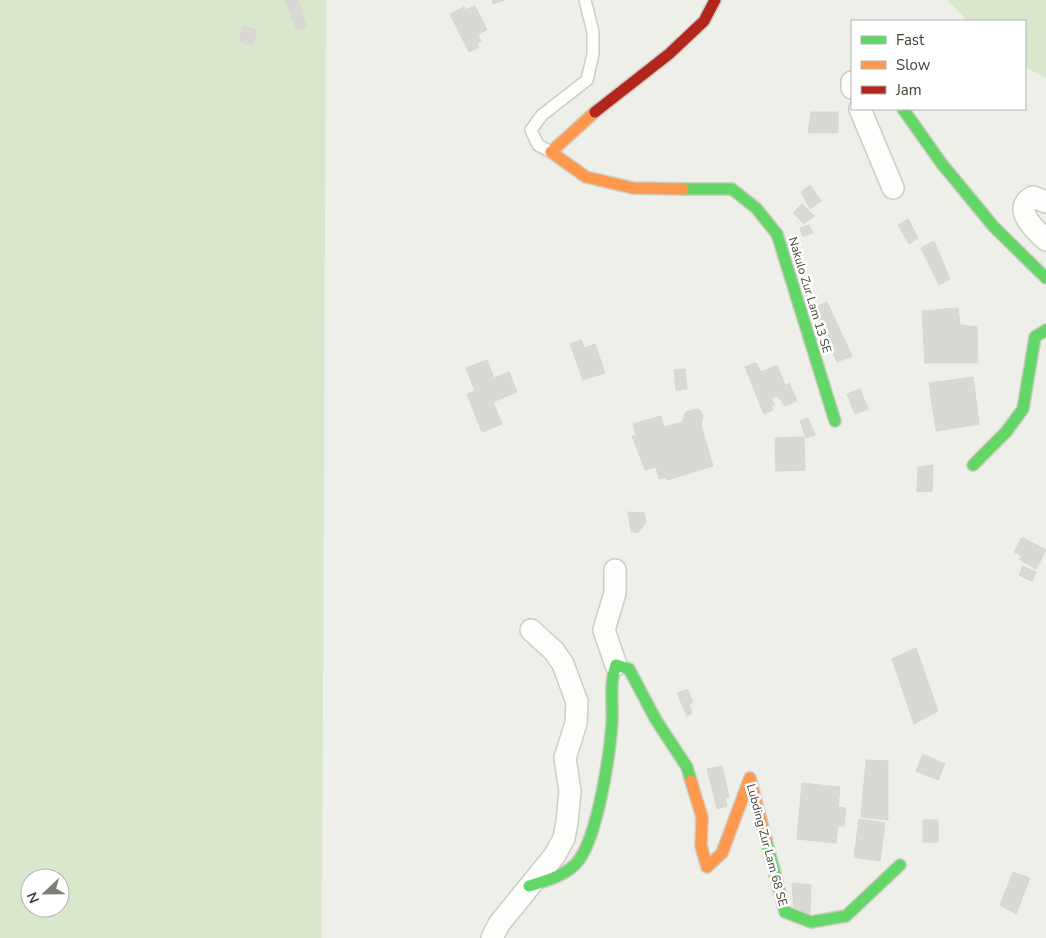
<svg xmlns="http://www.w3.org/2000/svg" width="1046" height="938" viewBox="0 0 1046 938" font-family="'Nunito Sans',sans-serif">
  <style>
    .green { fill: #d9e8cc; fill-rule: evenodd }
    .building { fill: #d9d8d2; stroke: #d7d6d0 }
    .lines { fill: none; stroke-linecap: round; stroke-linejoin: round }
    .lane-casing { stroke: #cdccc7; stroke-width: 14 }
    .street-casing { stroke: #cdccc7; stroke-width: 24 }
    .fast-casing { stroke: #ceccc1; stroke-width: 14 }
    .slow-casing { stroke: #ceccc1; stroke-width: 14 }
    .jam-casing { stroke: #ceccc1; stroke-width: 14 }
    .lane { stroke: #fdfdfc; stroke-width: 11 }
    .street { stroke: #fdfdfc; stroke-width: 21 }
    .fast { stroke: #63d668; stroke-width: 11 }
    .slow { stroke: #ff974d; stroke-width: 11 }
    .jam { stroke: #b3261e; stroke-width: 11 }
    .labels { text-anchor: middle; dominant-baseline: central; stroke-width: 5; stroke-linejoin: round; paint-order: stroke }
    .street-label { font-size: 12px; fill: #444136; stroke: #fff }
  </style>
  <rect width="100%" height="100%" fill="#efefea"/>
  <!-- green -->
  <path class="green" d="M0,0H326L322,938H0ZM30,878H60V908H30Z
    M947,0H1046V78L1025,67V21H968Z"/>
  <!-- building -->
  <path class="building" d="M285,0H298L306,27L297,30Z
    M492,0H505L493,4Z
    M475,6L487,30L478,34L481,41L477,44L479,47L469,52L450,14L464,7L465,10Z
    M243,26L257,30L252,45L239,41Z
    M811,112H838V133H808Z
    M810,185L821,201L810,209L801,192Z
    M802,204L814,216L804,224L793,213Z
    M908,219L918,238L909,244L898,225Z
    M809,225L813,233L803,236L800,228Z
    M934,241L950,279L939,285L921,248Z
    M827,302L852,356L837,362L813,308Z
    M958,308L960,325L977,327L978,363H925L922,311Z
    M581,340L584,348L595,344L605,373L583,380L570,344Z
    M487,360L494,378L509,372L517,392L493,402L502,424L482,432L467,394L475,391L466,368Z
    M756,363L761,372L749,377L745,367Z
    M777,365L785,385L789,383L797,401L785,406L778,396L771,398L775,405L771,406L773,410L764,414L749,377Z
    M685,369L687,389L676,390L674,370Z
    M973,377L979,424L936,431L929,383Z
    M860,389L868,409L855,414L847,394Z
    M696,409L700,410L703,416L701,425L713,466L667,480L666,477L659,479L656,467L645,470L632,436L636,435L633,424L661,416L664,427L682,422L686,412Z
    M808,418L815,435L806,438L800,421Z
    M804,437L805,470L776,471L775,438Z
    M933,465L932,491L917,492L918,467Z
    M628,512L644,513L646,522L638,533L631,531Z
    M1022,537L1046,550L1036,569L1019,559L1022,556L1014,552Z
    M1023,566L1036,572L1032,581L1019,575Z
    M916,648L938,711L914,724L892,659Z
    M687,689L693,702L689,704L692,713L687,716L677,693Z
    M923,754L945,764L938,780L916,771Z
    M866,760L888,761V820L861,817Z
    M722,766L729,797L725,798L727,806L717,809L707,769Z
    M802,783L840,787L838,807L846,808L844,826H838L836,843L797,839Z
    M859,819L885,823L880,861L854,857Z
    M923,820H938V842H923Z
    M1013,872L1030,878L1016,914L1000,905Z
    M792,883L811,885L810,914L794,912Z"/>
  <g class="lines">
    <!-- lane casing -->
    <g class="lane-casing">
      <path id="lane" d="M551,152L538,145L531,130L542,115L587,80L593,54V32L585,0"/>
    </g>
    <!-- street casing -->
    <g class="street-casing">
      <path id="street" d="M852,82V88
        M860,109L893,188
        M1046,202L1033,197C1011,208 1035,230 1046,240
        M615,570V593L604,630L616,665
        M492,938L499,924L555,855L564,838L567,822L570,791L565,758L576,723L577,702L563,664L554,651L531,630"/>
    </g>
    <!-- fast casing -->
    <g class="fast-casing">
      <path id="fast" d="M903,109L942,164L994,227L1046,278
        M683,189H732L756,208L777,234L835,421
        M973,465L1006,432L1023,409L1035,337L1046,330
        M766,840L785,912L811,922L846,916L900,865
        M529,886C546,881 568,875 579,860C598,834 610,754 612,722C613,702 609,684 616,665L629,669L656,720L687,767L691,781"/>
    </g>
    <!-- slow casing -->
    <g class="slow-casing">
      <path id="slow" d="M595,112L551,152L586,177L633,188L683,189
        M691,781L702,817L701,846L707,867L722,853L750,778L766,840"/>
    </g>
    <!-- jam casing -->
    <g class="jam-casing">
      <path id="jam" d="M595,112L669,54L704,21L715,0"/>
    </g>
    <!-- lane -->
    <use href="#lane" class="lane"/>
    <!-- street -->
    <use href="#street" class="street"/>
    <!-- fast -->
    <use href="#fast" class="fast"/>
    <!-- slow -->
    <use href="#slow" class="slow"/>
    <!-- jam -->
    <use href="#jam" class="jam"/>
  </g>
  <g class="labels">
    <!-- street labels -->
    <g class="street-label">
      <text transform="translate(810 295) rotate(73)">Nakulo Zur Lam 13 SE</text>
      <text transform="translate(767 845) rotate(75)">Lubding Zur Lam 68 SE</text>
    </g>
  </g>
  <!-- legend -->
  <rect x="851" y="20" width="175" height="90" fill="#ffffff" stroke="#b4b3af"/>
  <rect x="861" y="36" width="25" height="8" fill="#63d668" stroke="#b4b3af"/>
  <text x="896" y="45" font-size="15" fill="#444136">Fast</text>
  <rect x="861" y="61" width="25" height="8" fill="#ff974d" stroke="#b4b3af"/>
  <text x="896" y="70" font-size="15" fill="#444136">Slow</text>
  <rect x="861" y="86" width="25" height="8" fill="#b3261e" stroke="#b4b3af"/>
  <text x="896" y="95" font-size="15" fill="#444136">Jam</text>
  <!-- north arrow -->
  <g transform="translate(45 893) rotate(248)"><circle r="24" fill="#ffffff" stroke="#b4b3af"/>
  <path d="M0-4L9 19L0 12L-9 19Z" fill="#807e75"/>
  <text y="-8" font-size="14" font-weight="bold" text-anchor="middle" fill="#444136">N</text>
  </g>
</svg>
